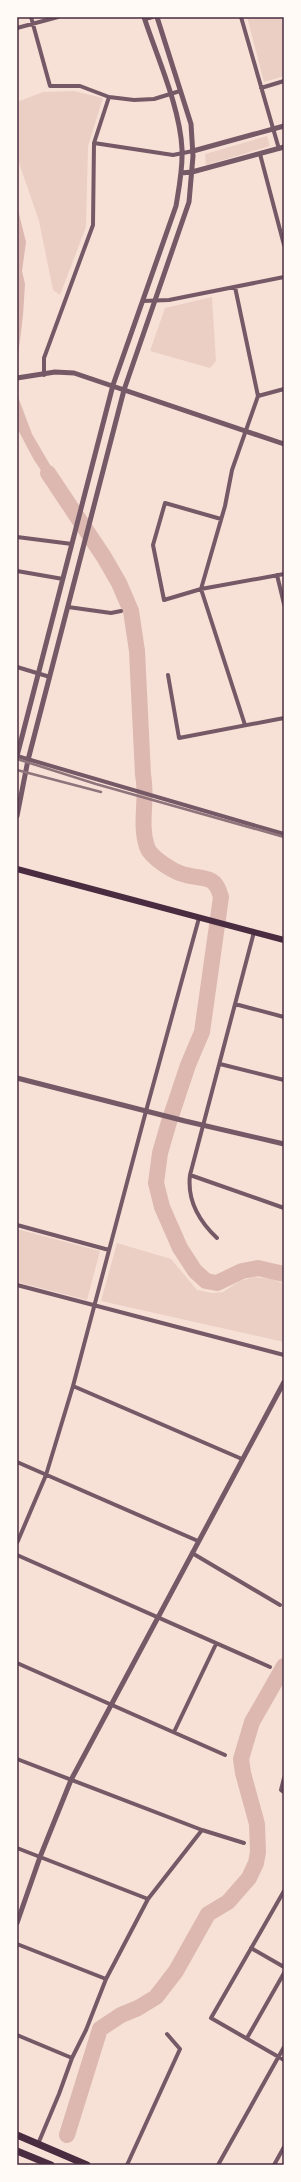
<svg xmlns="http://www.w3.org/2000/svg" width="301" height="2182" viewBox="0 0 301 2182" font-family="'Roboto Condensed',sans-serif">
  <style>
    .green { fill: #ebcfc5 }
    .water { fill: #dcb8b0 }
    .lines { fill: none; stroke-linecap: round; stroke-linejoin: round }
    .river { stroke: #dcb8b0; stroke-width: 16 }
    .minor { stroke: #755966; stroke-width: 4 }
    .tertiary { stroke: #755966; stroke-width: 5 }
    .secondary { stroke: #4a2c40; stroke-width: 6 }
    .trunk { stroke: #4a2c40; stroke-width: 7 }
    .rail { stroke: #8f747c; stroke-width: 2.5 }
    .neatline { fill: none; stroke: #4a2c40; stroke-width: 1.5 }
  </style>
  <rect width="100%" height="100%" fill="#f7e1d7"/>
  <!-- green -->
  <path class="green" d="M247,17H284V76L264,82Z
    M74,91L103,98L88,146L86,227L60,295L53,290L39,221L17,157V102L43,92Z
    M267,136L270,146L206,165L205,154Z
    M212,297L216,361L210,368L150,351L165,308Z
    M17,1229L100,1251L87,1300L17,1282Z
    M117,1243L171,1259L197,1290L212,1293L223,1292L240,1281L254,1277L272,1279L284,1284V1342L101,1301Z"/>
  <!-- water -->
  <path class="water" d="M17,206L26,242L22,271L25,284L23,315L17,364Z
    M17,394L32,434L63,487L57,494L34,460L17,428Z"/>
  <g class="lines">
    <!-- river -->
    <path class="river" d="M48,473L104,557L119,583L131,611L137,651L143,775C148,800 139,823 147,847C151,858 175,873 186,875C193,877 203,877 210,880C217,883 219,891 221,897L202,1032L188,1065L169,1122L160,1153L156,1183L162,1207L180,1248L195,1271L206,1281L217,1283L242,1271L258,1268L284,1274
      M67,2135L100,2029L121,2015L138,2008L156,1997L176,1971L208,1914L228,1902L249,1878L256,1863L258,1852L257,1824L243,1773L241,1759L252,1722L284,1666"/>
    <!-- minor -->
    <path class="minor" d="M31,17L50,86H80L109,97L134,100L154,99L180,91
      M241,17L279,149
      M145,19L153,17
      M17,28L58,17
      M261,88L284,81
      M94,143L173,155L193,151
      M260,154L284,245
      M235,287L258,396L232,470L225,506L201,589L245,725
      M143,301L169,300L284,277
      M44,375V358L93,225L94,143L109,97
      M258,396L284,389
      M221,519L165,503L153,545L164,600L201,589L284,574
      M17,537L72,544
      M17,571L63,579
      M277,575L284,604
      M68,607L111,613L121,611
      M17,667L50,677
      M168,675L179,738L284,718
      M17,756L284,834
      M235,1004L284,1017
      M220,1064L284,1080
      M190,1175L284,1208
      M17,1225L109,1250
      M217,1238C199,1221 187,1200 190,1175L254,932
      M17,1285L284,1355
      M73,1386L242,1459
      M17,1462L198,1541
      M17,1543L46,1475L73,1386L146,1111L199,918
      M192,1553L280,1605
      M17,1555L270,1667
      M17,1663L225,1755
      M174,1732L216,1644
      M17,1759L202,1830L244,1843
      M284,1778L281,1790L284,1792
      M17,1848L148,1899
      M284,1891L211,2018L284,2060
      M17,1944L106,1979
      M251,1948L284,1967
      M17,2035L72,2058
      M247,2038L284,1973
      M38,2144L59,2094L72,2058L86,2030L106,1979L148,1899L202,1830
      M127,2165L180,2049L167,2034
      M218,2165L284,2047
      M274,2165L284,2147"/>
    <!-- tertiary -->
    <path class="tertiary" d="M193,151L284,126
      M181,173L192,172L284,147
      M17,378L55,372L74,373L284,444
      M17,756L113,385L176,206C179,188 183,168 182,149C180,107 157,57 144,17
      M17,816L28,760L124,390L189,202L193,156L191,124L157,17
      M17,1078L185,1121L284,1144
      M17,1923L40,1857L71,1780L284,1382"/>
    <!-- secondary -->
    <path class="secondary" d="M17,869L284,940"/>
    <!-- trunk -->
    <path class="trunk" d="M17,2135L87,2165
      M17,2151L51,2165"/>
    <!-- rail -->
    <path class="rail" d="M17,759L96,784L284,837
      M17,770L101,792"/>
  </g>
  <!-- border -->
  <rect width="301" height="2182" fill="none" stroke="#fffaf5" stroke-width="36"/>
  <rect x="18" y="18" width="265" height="2146" class="neatline"/>
</svg>
